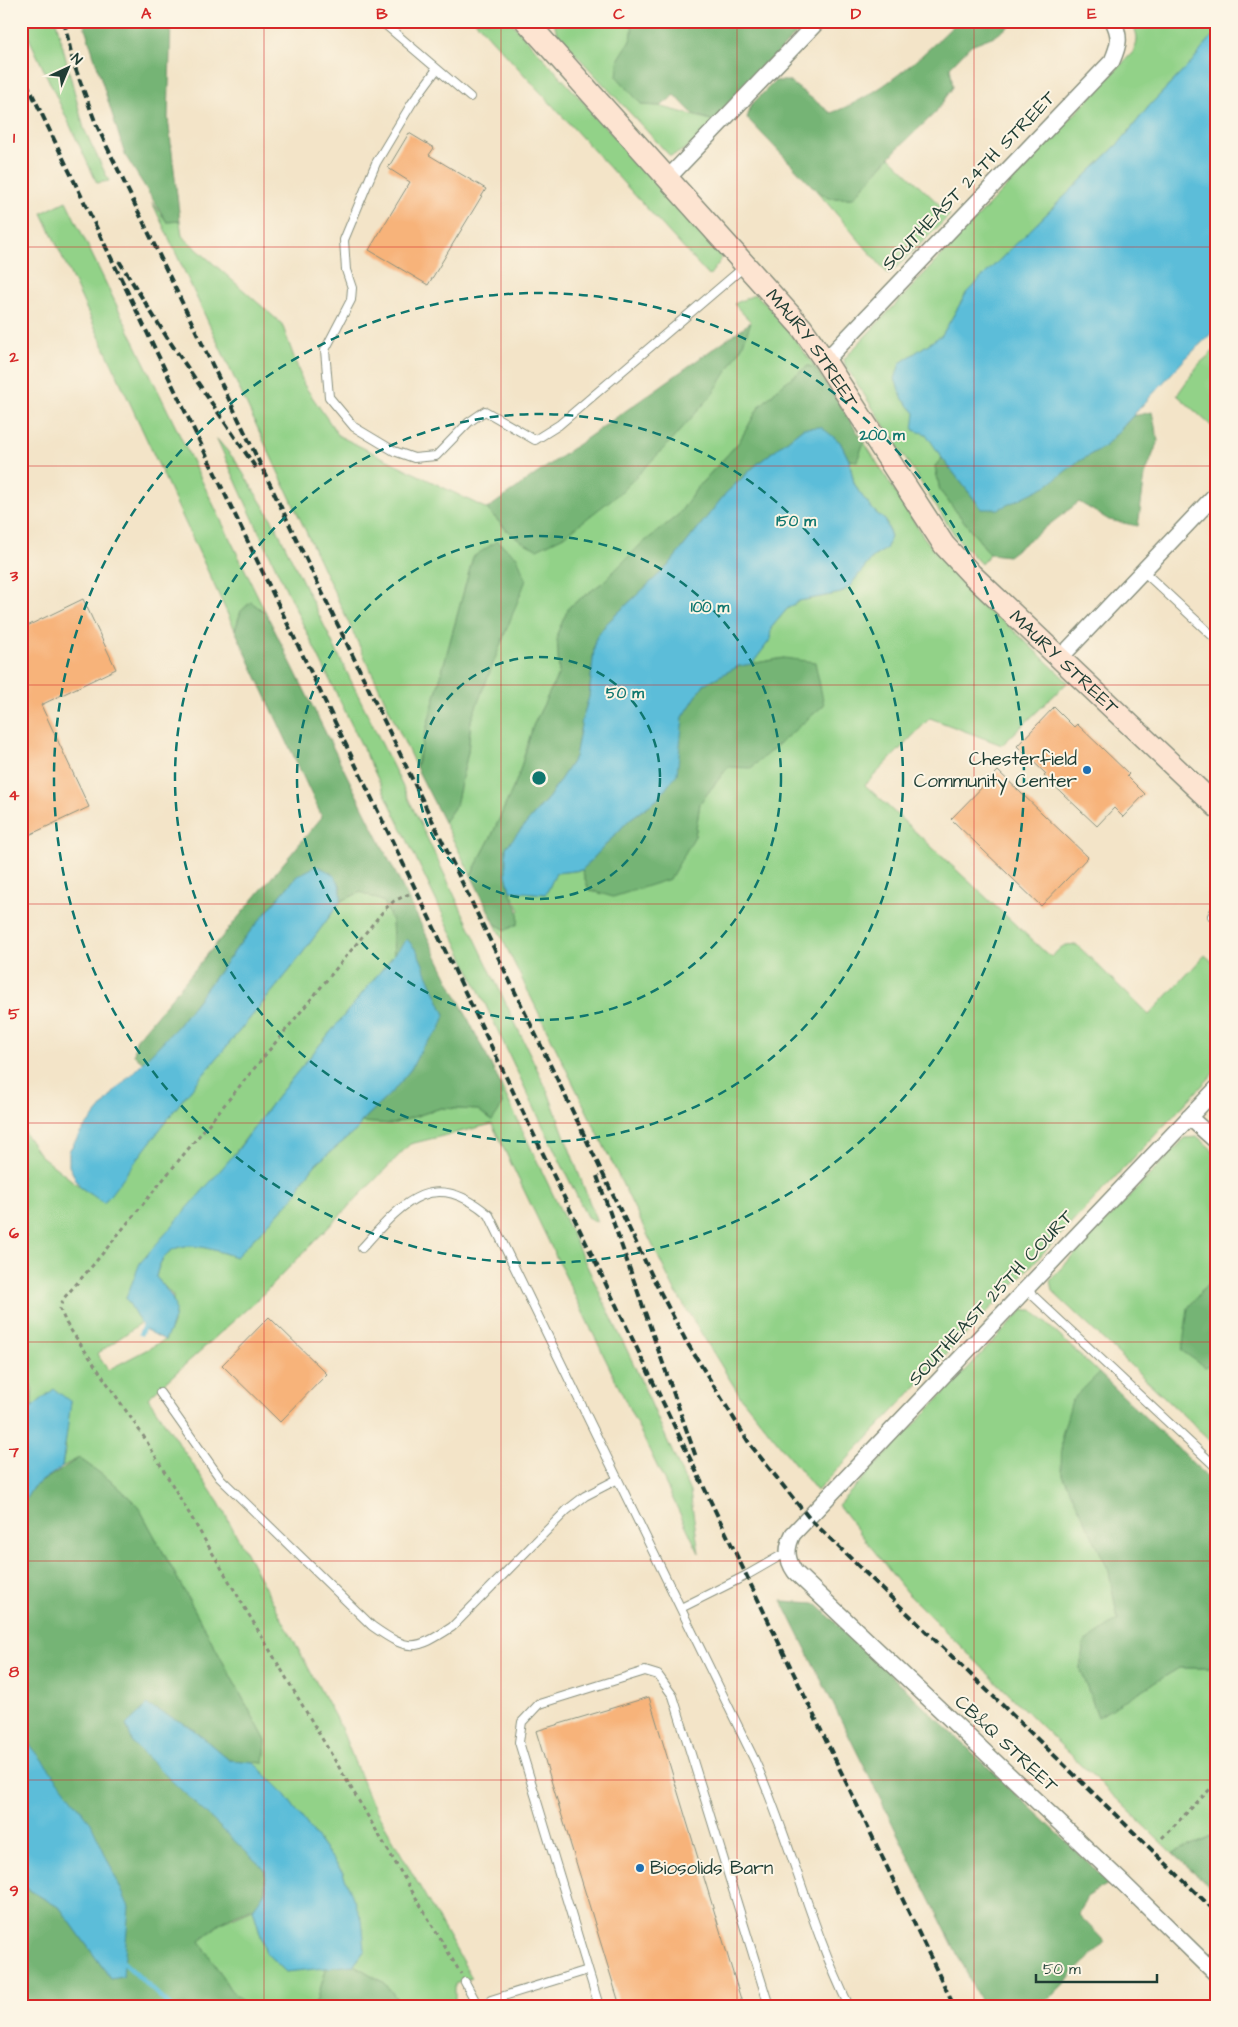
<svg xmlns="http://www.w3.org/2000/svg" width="1238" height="2027" viewBox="0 0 1238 2027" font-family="'Architects Daughter',sans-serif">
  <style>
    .green { fill: #92d288; stroke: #58885e }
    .forest { fill: #75b474; stroke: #4a7854 }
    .water { fill: #5bbdd9; stroke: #3d7d86 }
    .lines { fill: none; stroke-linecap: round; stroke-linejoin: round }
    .stream { stroke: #5bbdd9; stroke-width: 5 }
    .building { fill: #f7b37a }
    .service-casing { stroke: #89907e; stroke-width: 10 }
    .minor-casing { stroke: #89907e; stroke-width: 18 }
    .secondary-casing { stroke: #89907e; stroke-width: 24 }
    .path { stroke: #89907e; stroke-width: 3; stroke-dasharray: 4 4; stroke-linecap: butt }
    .service { stroke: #fff; stroke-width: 8 }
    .minor { stroke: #fff; stroke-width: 15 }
    .secondary { stroke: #fde4d1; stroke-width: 21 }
    .rail { stroke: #1f3d34; stroke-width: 4; stroke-dasharray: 8 4; stroke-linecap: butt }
    .grid { fill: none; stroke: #d62828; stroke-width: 1; stroke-opacity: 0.55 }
    .ring { fill: none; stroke: #0f766e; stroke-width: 2.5; stroke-dasharray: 9 6 }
    .poi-dot { fill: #1f6fb2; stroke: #fcf5e5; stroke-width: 2 }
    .labels { text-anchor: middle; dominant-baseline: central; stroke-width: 4; stroke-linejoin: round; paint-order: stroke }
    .street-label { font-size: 19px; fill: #1f3d34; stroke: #fcf5e5 }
    .poi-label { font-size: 19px; fill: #1f3d34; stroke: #fcf5e5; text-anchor: end }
    .centre { fill: #0f766e; stroke: #fcf5e5; stroke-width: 2.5 }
    .ring-label { font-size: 15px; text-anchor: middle; font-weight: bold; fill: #0f766e; stroke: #fcf5e5; stroke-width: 4; stroke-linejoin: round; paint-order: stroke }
    .neatline { fill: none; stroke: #d62828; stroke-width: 2 }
    .grid-label { font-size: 16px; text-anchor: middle; font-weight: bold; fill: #d62828 }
  </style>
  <rect width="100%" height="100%" fill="#fcf5e5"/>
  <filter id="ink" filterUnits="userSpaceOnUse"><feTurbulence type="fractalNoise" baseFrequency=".02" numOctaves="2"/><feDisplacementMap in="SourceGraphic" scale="10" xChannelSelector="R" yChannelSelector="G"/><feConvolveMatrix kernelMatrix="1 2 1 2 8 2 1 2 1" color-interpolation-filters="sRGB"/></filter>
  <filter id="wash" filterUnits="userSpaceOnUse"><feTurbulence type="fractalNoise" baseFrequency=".0096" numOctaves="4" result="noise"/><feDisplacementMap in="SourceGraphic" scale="20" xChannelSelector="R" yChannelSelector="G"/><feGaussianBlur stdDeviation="1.12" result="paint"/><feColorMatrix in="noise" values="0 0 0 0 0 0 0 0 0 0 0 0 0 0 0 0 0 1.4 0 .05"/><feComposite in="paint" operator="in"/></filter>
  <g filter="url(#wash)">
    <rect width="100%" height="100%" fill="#f3e4c8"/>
    <!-- green -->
    <path class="green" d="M21,21H56L84,129L109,181L97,183Z
      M475,21H510L721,254V260L709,276Z
      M554,21H632C634,37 629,47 619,59L642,105L659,106L714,121C701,134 689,151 670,156L557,34Z
      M1131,21H1217L1216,32L1190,64L1150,105L1121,141L967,292L942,335L900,363L902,398L915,413L942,458L935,466L940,491L990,554L981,564L956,537L845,365L844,359L1133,52C1140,40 1137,33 1131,21Z
      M890,157L950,215L889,275L815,189L829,198H853Z
      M66,201L266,613L251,602L241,611L235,630L42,213Z
      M152,202L167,222L180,221L182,236L282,324L304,385L339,436L487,509L507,531L751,322L734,304L756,294L779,318L816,368L808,366L783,384L759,407L739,442L697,488L678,516L639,546L602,583L569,607L557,634L559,673L533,726L518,777L492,835L471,875L444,822L456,805L468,752L471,720L495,657L473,557L416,767Z
      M1217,348V431L1177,395L1199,364Z
      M217,439L235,460L275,525L400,781L548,1092L597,1222L587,1217C527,1095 471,972 412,850C347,713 278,578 217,439Z
      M864,442L923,536L951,571L1068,682L1002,745L930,718L865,785L1047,954L1052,957C1060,947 1064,943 1077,945L1149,1015L1205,955L1217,966V1070L817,1491L740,1396L674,1289L495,924L506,930L520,910L510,891L546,894L556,873L582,870L589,890L695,836L700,803L728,767L784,658L752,664L770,640L771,628L787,609L799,601L841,593L849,587L873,557L886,549L891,537L886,521L874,511L859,492L854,483L849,460H857Z
      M361,892L384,902L392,921L394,955L276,1098L126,1298L141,1323L97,1354L108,1370L165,1340L173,1324V1296L156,1277C165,1231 205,1247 236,1257L293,1198L304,1179L316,1164L358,1129L361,1122L392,1124L441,1108L478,1110L502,1106L500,1083L634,1365L690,1492L699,1553L492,1124L410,1144L260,1297L148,1398L219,1503L341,1728L368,1796L472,1978L455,1984V2006H402L385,1983L354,1965L365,1950L343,1873L282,1791L253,1762L264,1763L266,1741L138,1506L115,1484L79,1458L61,1467L66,1449L54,1389L31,1408L33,1390L21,1358V1128L40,1155L80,1187L104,1202L183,1099L290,970L341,901Z
      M1198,1137L1217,1154V1272L1188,1308L1205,1367L1217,1362V1447L1052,1291L1050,1280L1185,1138Z
      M1023,1310H1032L1099,1373L1072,1400L1098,1545L1109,1571L1118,1621L1084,1643L1080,1668L1098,1716L1179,1668H1217V1836L1214,1835L1173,1853L1044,1729L907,1593L838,1505Z
      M253,1909L266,1953L286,1972L327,1966L317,2000L312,2006H247L230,1989L200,1941L221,1923Z"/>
    <!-- forest -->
    <path class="forest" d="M83,21H171L168,118L180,221L167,222L125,155Z
      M632,21H808L714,121L693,114L675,95L661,106L642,105L617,77C618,71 617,62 620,57C628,43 634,40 632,21Z
      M958,21H1016L997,35L971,45L950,67L953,87L935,113L897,149L853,198H829L815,189L747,118L751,105L775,81H789L831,113C879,96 922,57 958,21Z
      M751,322L742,347L712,395L669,443L622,491L566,535L537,549C516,541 502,525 487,509Z
      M808,366L816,368L864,442L857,461L849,460L840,442L803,428L756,465L726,493L668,566L606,624L595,640L589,697L582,720L575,757L549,797L506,847C506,862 505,878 510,891C515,907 520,906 518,924L506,930L495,924L471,875L492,835L518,777L533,726L559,673L557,634L569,607L602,583L639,546L678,515L697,488L739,442L759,407L783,384Z
      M1152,412L1158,441L1145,475L1138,526L1109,520L1079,502L1008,556L990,554L940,491L935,466L942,458L982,509L1076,463L1105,446L1133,416Z
      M497,541L517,557L526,580L471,720L468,752L456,805L444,822L416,767L473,557Z
      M251,602L266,613L500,1083L502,1106L492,1121L478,1110L441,1108L392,1124L361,1122L394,1090L411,1069L422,1048L440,1029L417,951L407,940L394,955L392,921L384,902L361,892L341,901V887L330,872L297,876L243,940L177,1027L143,1063L134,1055L136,1040L322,817L235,630L241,611Z
      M784,658L815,662L824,705L751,768L728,767L700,803L695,836L670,879L613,897L589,890L582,870L630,819L658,799L683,717L704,684L739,666Z
      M1217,1272V1362L1205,1367L1182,1351L1188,1308Z
      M21,1358C31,1385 40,1406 21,1432Z
      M1099,1373L1217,1486V1668H1179L1098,1717L1080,1668L1084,1643L1118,1620L1109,1571L1061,1471L1062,1435L1072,1400Z
      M79,1458L115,1484L138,1506L266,1741L264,1763L229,1760L189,1726V1796L265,1870C268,1916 249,1904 221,1923C213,1928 207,1935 200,1941L230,1989L247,2006H21V1885L60,1908L111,1979L33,1750L21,1733V1507L33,1487Z
      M782,1601L815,1603L1110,1883L1087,1896L1078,1914L1105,1942L1042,2006H983Z
      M1214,1835L1217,1836V1893L1173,1853Z
      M354,1965L385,1983L402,2006H312L317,2000L327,1966Z"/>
    <!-- water -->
    <path class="water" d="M1217,30V328L1184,360L1105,446L1076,463L1048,485L999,509H982L942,458L926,434L913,430L915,413L902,398L895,379L900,363L942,335L967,292L1121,141L1150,105L1190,64Z
      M821,427L840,442L849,460L854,483L859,492L874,511L886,521L891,537L886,549L873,557L849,587L841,593L799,601L787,609L771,628L770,640L752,664L739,666L704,684L683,717L677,774L658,799L630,819L582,870L556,873L546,894L510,891L506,874V847L549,797L575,757L582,720L589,697L595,640L606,624L668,566L726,493L756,465L803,428Z
      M316,866C335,873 342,880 341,901L290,970L183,1099L104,1203L80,1187L69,1166V1151L81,1132L115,1091L177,1027L243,940L297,876Z
      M407,939L417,951L445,1015L440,1029L422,1048L411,1069L394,1090L361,1122L358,1129L316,1164L304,1179L293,1198L236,1257C205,1247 165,1231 156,1277C178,1303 181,1308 165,1340L144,1329L126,1298L140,1263L237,1151L276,1098Z
      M54,1389L71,1402L62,1467L33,1487L21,1507V1432L28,1422L31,1408Z
      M147,1705L189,1726L229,1760L253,1762L282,1791L343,1873L362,1920L365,1950L354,1965L286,1972L266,1953L253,1909L266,1890L265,1870L134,1745L126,1725Z
      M21,1733L90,1821L129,1907L123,1977L111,1979L60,1908L21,1885Z"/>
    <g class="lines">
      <!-- stream -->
      <path class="stream" d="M141,1333L145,1324
        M121,1960L170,2006"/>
    </g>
    <g id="blocks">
      <!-- building -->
      <path class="building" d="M409,133L434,148L429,155L486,189L428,285L369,250L410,182L388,168Z
        M83,599L116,669L41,705L89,807L29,835L21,818V629Z
        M1054,707L1074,727L1077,724L1129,774L1127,776L1145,794L1123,817L1114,808L1097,826L1044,776L1046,774L1017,746Z
        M998,771L1088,857L1041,906L951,819Z
        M269,1317L327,1374L280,1422L222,1365Z
        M649,1697L743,2006H620L536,1731Z"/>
    </g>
  </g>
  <g filter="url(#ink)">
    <use href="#blocks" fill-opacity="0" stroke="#89907e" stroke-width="1"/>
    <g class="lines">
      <!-- service casing -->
      <g class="service-casing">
        <path id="service" d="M381,21L470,97
          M437,69L412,103L376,163L344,240L346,270L352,288L351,300L325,350L329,397L354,427L394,451L414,458L436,456L469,422L485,411L535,440L559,425L744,267
          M1143,571L1217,640
          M1212,916L1217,906
          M362,1248C402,1204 432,1166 489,1215L755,1761C791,1842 810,1926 849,2006
          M1026,1289L1217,1468
          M160,1393L220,1478L372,1626C409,1652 415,1651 452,1627L567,1510L585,1496L618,1479
          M681,1608L747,1575L787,1552
          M465,1982L478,2006
          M483,2006L491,2000L588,1970
          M599,2006L519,1742L522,1722L539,1704L645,1671L658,1675L673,1696L769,2006"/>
      </g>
      <!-- minor casing -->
      <g class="minor-casing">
        <path id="minor" d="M667,179L818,21
          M825,361L1112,61C1119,45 1121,37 1113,21
          M1061,657L1217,493
          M1217,1088L793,1534C786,1548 786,1559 795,1572L1123,1883L1217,1975
          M1189,1117L1217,1142"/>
      </g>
      <!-- secondary casing -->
      <g class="secondary-casing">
        <g id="secondary">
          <path id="s1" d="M526,21L802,328L825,361L944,545L971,574L1217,807"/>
        </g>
      </g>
      <!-- path -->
      <path class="path" d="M409,894L394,901L385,909L93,1265L63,1299L60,1309L66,1323L144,1437L461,1974
        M1162,1838L1217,1782"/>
      <!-- service -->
      <use href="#service" class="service"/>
      <!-- minor -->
      <use href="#minor" class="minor"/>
      <!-- secondary -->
      <use href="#secondary" class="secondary"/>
      <!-- rail -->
      <path class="rail" d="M64,21L73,62L96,124L656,1284L686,1341L749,1443L809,1518L1217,1913
        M21,71L954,2006
        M119,261L168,339L256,468
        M597,1176L696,1457"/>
    </g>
  </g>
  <!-- grid -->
  <path class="grid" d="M264,21V2006M501,21V2006M737,21V2006M974,21V2006M21,247H1217M21,466H1217M21,685H1217M21,904H1217M21,1123H1217M21,1342H1217M21,1561H1217M21,1780H1217"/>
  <!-- distance rings -->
  <g class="ring">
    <circle cx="539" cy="778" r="121"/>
    <circle cx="539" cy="778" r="242"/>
    <circle cx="539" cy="778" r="364"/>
    <circle cx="539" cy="778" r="485"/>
  </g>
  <!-- markers -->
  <g class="poi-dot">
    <circle cx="1087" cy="770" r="5"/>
    <circle cx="640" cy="1868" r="5"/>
  </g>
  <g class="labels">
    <!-- street labels -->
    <g class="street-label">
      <text transform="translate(969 181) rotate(-46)">SOUTHEAST 24TH STREET</text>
      <text stroke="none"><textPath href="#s1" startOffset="435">MAURY STREET</textPath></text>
      <text stroke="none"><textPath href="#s1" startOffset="840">MAURY STREET</textPath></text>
      <text transform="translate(991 1298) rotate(-47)">SOUTHEAST 25TH COURT</text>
      <text transform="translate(1006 1744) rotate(43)">CB&amp;Q STREET</text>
    </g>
    <!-- poi labels -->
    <g class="poi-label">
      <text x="1077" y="759">Chesterfield<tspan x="1077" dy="22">Community Center</tspan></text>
      <text x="650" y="1868" text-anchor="start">Biosolids Barn</text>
    </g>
  </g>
  <circle cx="539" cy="778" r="8" class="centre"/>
  <g class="ring-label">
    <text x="882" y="440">200 m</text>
    <text x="796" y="526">150 m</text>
    <text x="710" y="612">100 m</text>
    <text x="625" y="698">50 m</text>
  </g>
  <!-- margin -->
  <rect width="1238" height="2027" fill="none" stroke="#fcf5e5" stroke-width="55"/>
  <!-- north arrow -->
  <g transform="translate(68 68) rotate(44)" stroke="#fcf5e5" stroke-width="4" paint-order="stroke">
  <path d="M0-4L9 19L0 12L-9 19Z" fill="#1f3d34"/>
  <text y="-8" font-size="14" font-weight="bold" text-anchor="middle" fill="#1f3d34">N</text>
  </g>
  <!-- scale -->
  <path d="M1036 1974v8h121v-8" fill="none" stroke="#1f3d34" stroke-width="2.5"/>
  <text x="1043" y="1974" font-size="15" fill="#1f3d34" stroke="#fcf5e5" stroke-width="4" paint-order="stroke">50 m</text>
  <rect x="28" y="28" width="1182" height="1972" class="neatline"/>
  <g class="grid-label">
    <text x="146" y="19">A</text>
    <text x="382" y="19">B</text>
    <text x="619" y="19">C</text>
    <text x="856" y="19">D</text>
    <text x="1092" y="19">E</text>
    <text x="14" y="143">1</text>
    <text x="14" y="362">2</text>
    <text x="14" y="581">3</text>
    <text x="14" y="800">4</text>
    <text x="14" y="1019">5</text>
    <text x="14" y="1238">6</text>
    <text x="14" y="1457">7</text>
    <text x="14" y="1677">8</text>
    <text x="14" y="1896">9</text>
  </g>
</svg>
